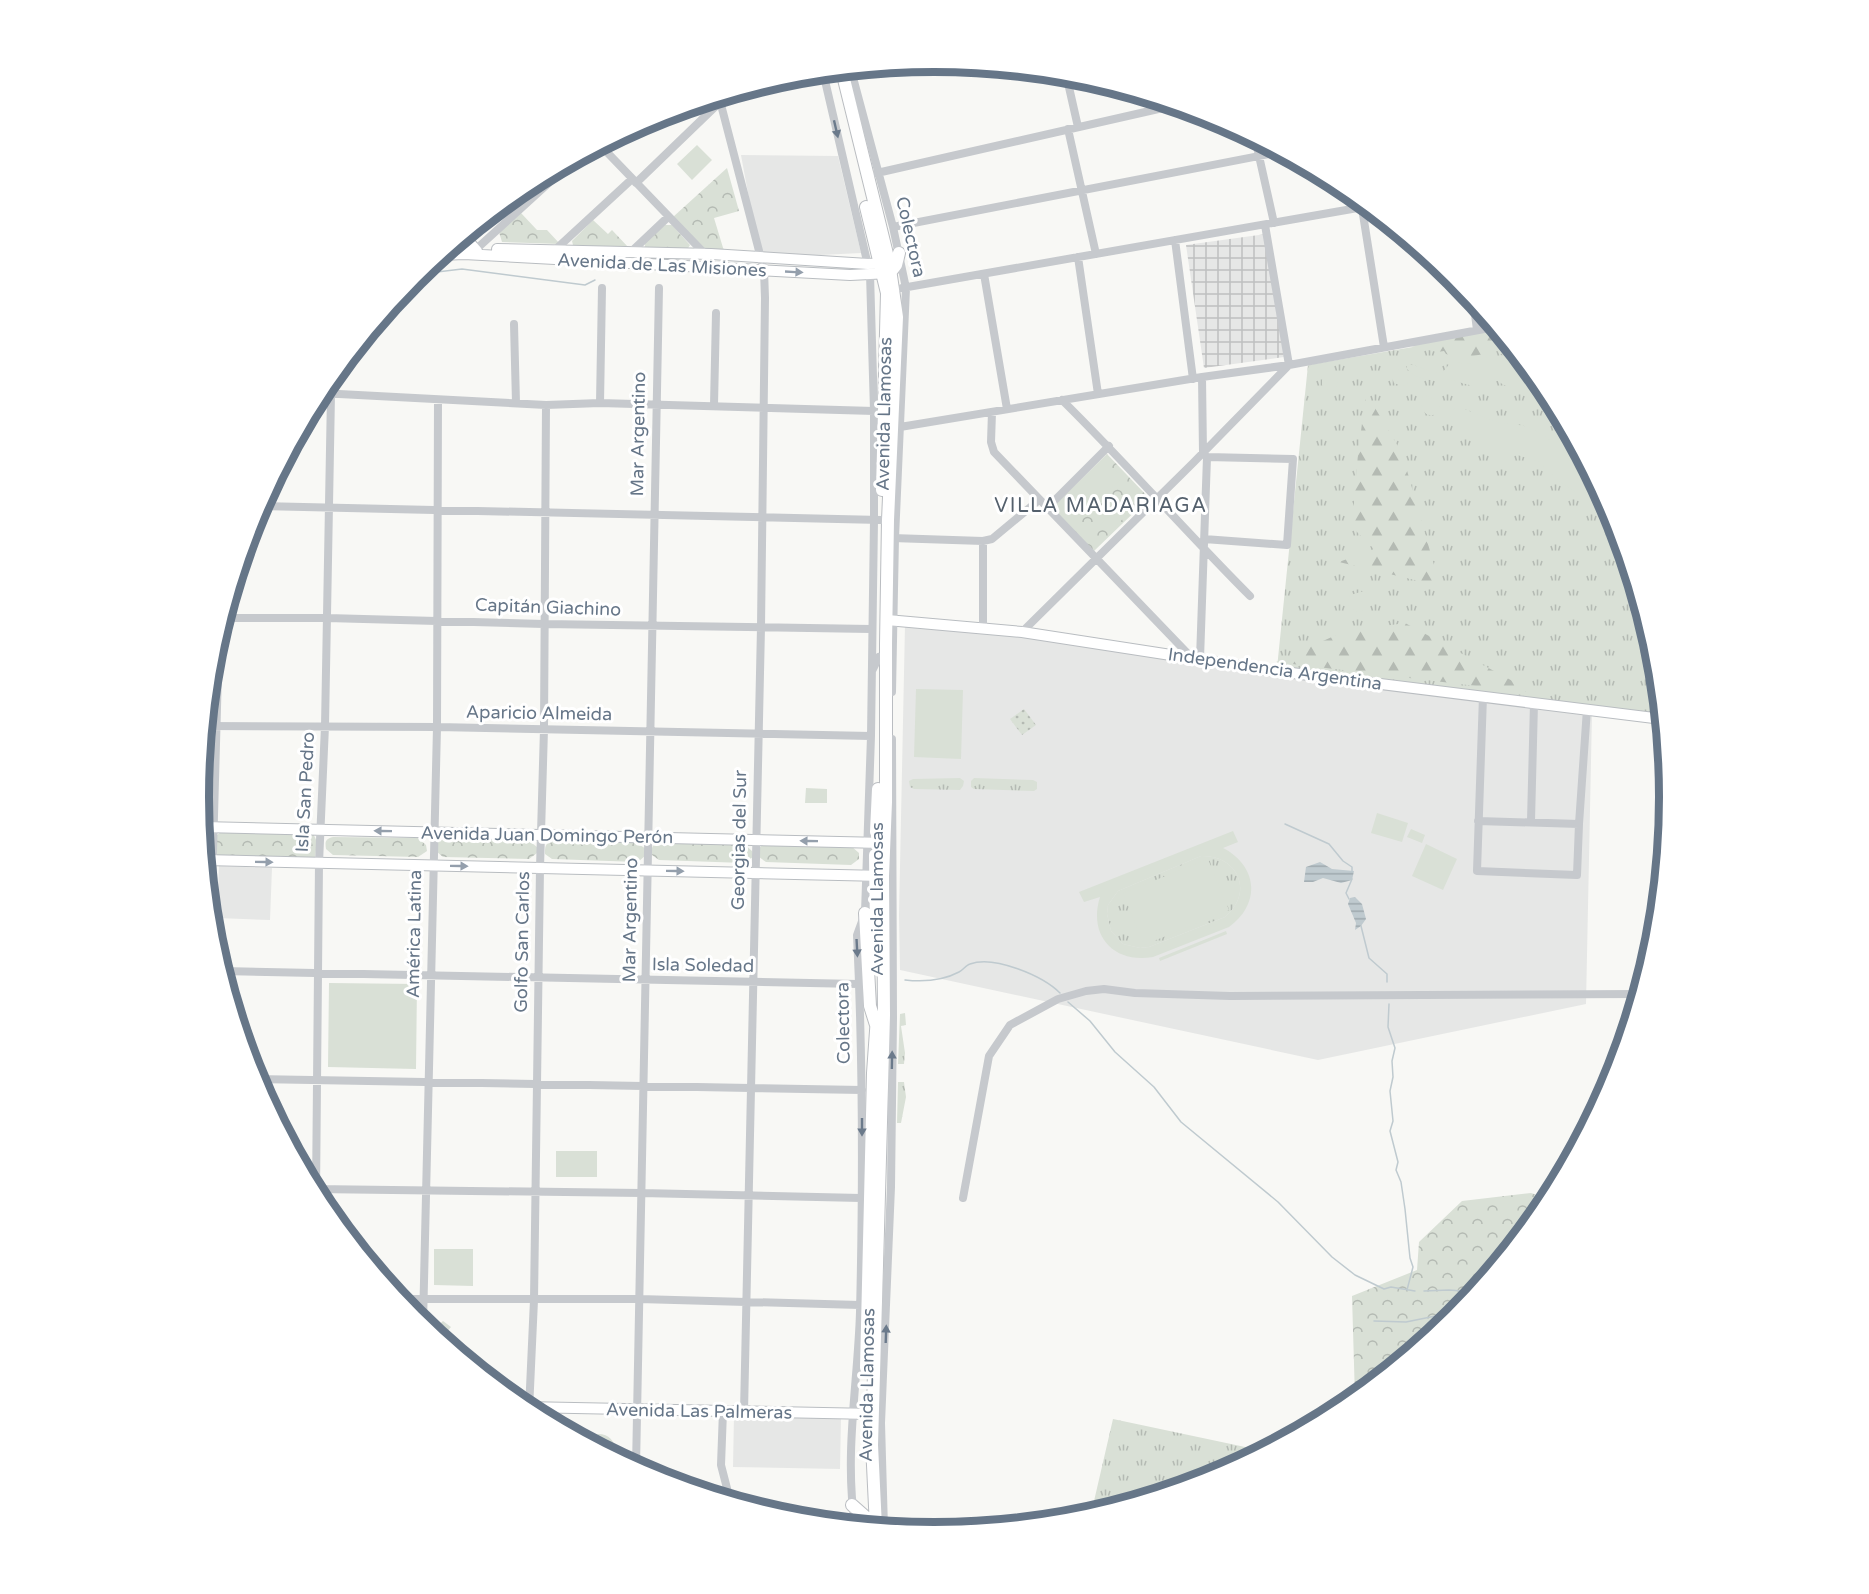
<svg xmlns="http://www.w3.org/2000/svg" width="1869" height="1594" viewBox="0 0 1869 1594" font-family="'Varela Round',sans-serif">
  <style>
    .built { fill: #e6e7e6 }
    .industrial { fill: url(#industrial-grid) }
    .grass { fill: url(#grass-tufts) }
    .forest { fill: url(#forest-firs) }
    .park { fill: url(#park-crowns) }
    .garden { fill: url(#garden-dots) }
    .pitch { fill: #d9e0d6; fill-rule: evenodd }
    .water { fill: url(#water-rules) }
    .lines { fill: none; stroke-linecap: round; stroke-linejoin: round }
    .stream { stroke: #bfcacf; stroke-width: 1.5 }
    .major-casing { stroke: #b9bdc1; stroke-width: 12 }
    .highway-casing { stroke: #babdc1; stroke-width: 14 }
    .minor { stroke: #c6c9cd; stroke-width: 8 }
    .major { stroke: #fff; stroke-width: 10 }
    .highway { stroke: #fff; stroke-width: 12 }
    .oneway { fill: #6b7a8b }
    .oneway2 { fill: #949fac }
    .labels { text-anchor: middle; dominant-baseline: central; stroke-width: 6; stroke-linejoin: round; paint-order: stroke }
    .street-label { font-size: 18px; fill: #667688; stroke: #fff }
    .neighbourhood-label { font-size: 20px; letter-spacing: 1.5px; fill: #54606c; stroke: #fff }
    .rim { fill: none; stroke: #667688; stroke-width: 8 }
  </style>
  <defs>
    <pattern id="industrial-grid" width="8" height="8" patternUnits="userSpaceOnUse" patternTransform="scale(1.5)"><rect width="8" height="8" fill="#e6e7e6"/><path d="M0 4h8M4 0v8" fill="none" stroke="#bec0c0"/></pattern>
    <pattern id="grass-tufts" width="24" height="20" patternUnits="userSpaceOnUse" patternTransform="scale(1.5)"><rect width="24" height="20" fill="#d9e0d6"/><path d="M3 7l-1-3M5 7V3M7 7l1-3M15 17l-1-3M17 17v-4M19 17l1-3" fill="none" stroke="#b4bab3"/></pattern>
    <pattern id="forest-firs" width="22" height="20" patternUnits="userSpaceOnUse" patternTransform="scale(1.5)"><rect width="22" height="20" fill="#d9e0d6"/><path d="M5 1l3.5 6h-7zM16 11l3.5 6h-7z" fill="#b4bab3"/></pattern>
    <pattern id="park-crowns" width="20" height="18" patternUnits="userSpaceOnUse" patternTransform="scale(1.5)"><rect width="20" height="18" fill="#d9e0d6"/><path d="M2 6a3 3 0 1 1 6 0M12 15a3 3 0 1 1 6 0" fill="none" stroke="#b4bab3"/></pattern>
    <pattern id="garden-dots" width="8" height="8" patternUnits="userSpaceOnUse" patternTransform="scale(1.5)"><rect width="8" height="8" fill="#d9e0d6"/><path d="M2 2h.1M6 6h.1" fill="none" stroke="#b4bab3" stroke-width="1.8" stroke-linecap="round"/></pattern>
    <pattern id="water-rules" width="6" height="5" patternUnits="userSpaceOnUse" patternTransform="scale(1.5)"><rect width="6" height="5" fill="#bfcacf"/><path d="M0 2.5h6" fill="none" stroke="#9fa9ae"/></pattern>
  </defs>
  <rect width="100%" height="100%" fill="#f8f8f5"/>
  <!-- built -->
  <path class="built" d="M741,155L838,156L861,253L760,258Z
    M905,625L1006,633L1592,713L1586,1004L1318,1060L900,970L899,915Z
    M219,866L272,868L270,920L217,918Z
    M734,1415L841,1417L840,1469L733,1467Z"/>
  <!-- industrial -->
  <path class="industrial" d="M1266,234L1284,357L1204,368L1186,245Z"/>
  <!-- grass -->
  <path class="grass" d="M1500,332L1546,389L1614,516L1656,654L1662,714L1277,668L1308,365Z
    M960,778L964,781L963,786L960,790L914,789L910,787L909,781L913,779Z
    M974,778L1033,780L1037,782V789L1034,791L974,789L971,787V781Z
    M1201,856C1239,855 1254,893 1225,917L1149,947L1140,948L1123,944L1111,931L1107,914L1108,905L1118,891Z
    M905,1013L906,1025L901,1026L905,1053L904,1064H898L900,1014Z
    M898,1082H904L906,1097L901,1123H897Z
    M1113,1419L1264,1451L1216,1477L1091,1514Z"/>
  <!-- forest -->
  <path class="forest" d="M1498,330L1518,354L1514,356L1508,353L1500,354L1493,346H1486L1487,350L1484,354L1462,358L1446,354L1444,351L1437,352L1406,345Z
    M1366,393L1402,453L1440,586L1339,562L1374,549L1352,527L1358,454Z
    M1405,623L1535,693L1276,662L1343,632Z
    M443,1321L451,1327L446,1333H434L426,1327H436Z
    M598,1434C610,1434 613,1441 618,1451L616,1457L593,1445L594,1437Z"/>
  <!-- park -->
  <path class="park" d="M727,168L739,211L714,218L724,251L706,252L673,217Z
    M521,213L537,230H547L560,244L502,242L499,232Z
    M593,220L608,234L612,230L629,248L573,245L572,241Z
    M665,225H672L690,245L687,250L645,248V242Z
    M1107,454L1149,498L1094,551L1052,508Z
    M221,832L313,833L317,842L315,857L309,859L215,855L217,835Z
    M333,837L418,838L426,845L427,851L418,857L333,855L326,849C325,842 325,839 333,837Z
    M443,839L528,840L537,847V853L529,859L443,857L436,851L438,840Z
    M552,841L637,843L646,849V855L638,862L552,859L545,854C545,847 545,843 552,841Z
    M659,842L744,844L752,851L753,857L744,863L659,860L652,855C651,848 652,845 659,842Z
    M765,844L851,846L859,853V859L851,865L766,862L759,857C758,850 758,847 765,844Z
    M1531,1193L1549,1199L1454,1317L1355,1398L1352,1296L1417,1270L1419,1242L1462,1201Z"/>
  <!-- garden -->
  <path class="garden" d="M1024,709L1036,725L1022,735L1010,719Z"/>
  <!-- pitch -->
  <path class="pitch" d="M697,145L712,160L692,180L677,164Z
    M1492,355L1495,358L1501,355L1512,362L1518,361L1520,357L1541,383C1521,387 1513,393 1495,379L1483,386H1473L1447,379L1428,380L1415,376L1407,369V364C1419,365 1431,374 1442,373L1451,362L1469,364Z
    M1395,368L1408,375L1407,384L1402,386L1394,383L1390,373Z
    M1327,371H1331L1338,379L1335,391L1326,389L1322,385V380Z
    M1424,395L1434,399L1440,405L1438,414C1424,418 1422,411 1421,399Z
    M1457,406C1469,410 1481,417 1493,421C1510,425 1521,422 1538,432C1562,446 1562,463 1590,471L1605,499L1574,491L1556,479L1540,462L1508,452L1452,424C1450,415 1450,412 1457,406Z
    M1107,462L1122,478L1084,514L1069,499Z
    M1119,507L1127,515L1108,533L1100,525Z
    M1364,591L1372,596V604L1364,610L1355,612L1347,603L1350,595Z
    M916,689L963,690L961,759L914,757Z
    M806,788L827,789V803H805Z
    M1377,813L1408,823L1402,842L1371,833Z
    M1411,829L1425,835L1422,843L1407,837Z
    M1233,831L1238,842L1223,848C1258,866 1261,904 1229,927L1153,957C1113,964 1088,935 1100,897L1084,902L1079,892ZM1201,856C1239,855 1254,893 1225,917L1149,947L1140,948L1123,944L1111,931L1107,914L1108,905L1118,891Z
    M285,838H306V854H285Z
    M1426,844L1457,859L1443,890L1412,876Z
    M1208,859L1229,910L1144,945L1123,893Z
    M1226,931L1227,934L1160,961L1159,958Z
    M329,983L417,984L416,1069L328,1067Z
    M556,1151H597V1177H556Z
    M434,1249H473V1286L434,1285Z"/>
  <!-- water -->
  <path class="water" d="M1320,862L1332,869L1354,871L1352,880L1341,883L1323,878L1313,882H1304L1306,867Z
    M1355,897L1362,904L1366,919L1361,926L1355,930L1356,923L1348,904L1350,898Z"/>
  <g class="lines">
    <!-- stream -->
    <path class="stream" d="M412,279L437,272L462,269L585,285L595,280
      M1285,824L1329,844L1343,861L1352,867V871
      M1349,899L1346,893L1352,879
      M1361,926L1369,958L1387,974V982
      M905,980C923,982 942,981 959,972C963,970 966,965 970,964C994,955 1043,976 1060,993
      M1068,1002L1090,1021L1115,1052L1154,1087L1181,1122L1278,1202L1332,1257L1355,1275L1384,1289L1391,1287L1415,1291
      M1389,1004L1388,1027L1395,1048L1392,1061L1393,1077L1390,1091L1393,1121L1390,1131L1398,1162L1396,1170L1401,1182L1405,1209L1410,1258L1413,1267L1407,1290
      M1424,1291L1449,1290L1475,1292
      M1374,1321L1406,1322L1460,1311"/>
    <!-- major casing -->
    <g class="major-casing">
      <path id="major" d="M464,236L477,251
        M452,246L472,248
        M497,249L711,254L868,264L886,263
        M442,255L464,254L850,275L890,273
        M887,620L1022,632L1268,670L1662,719
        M202,827L884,843
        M205,860L883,876
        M524,1407L873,1414"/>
    </g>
    <!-- highway casing -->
    <g class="highway-casing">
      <path id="highway" d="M842,71L889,262L897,317L888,520L886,644V802L883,876L884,1015L872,1445L876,1527
        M866,207L887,293L882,490
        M890,273L896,265L899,253
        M876,832L878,789
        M875,855L876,943
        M865,913L870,1006L876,1025
        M866,1368L873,1073L877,1017
        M852,1505L869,1520"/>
    </g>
    <!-- minor -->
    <path class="minor" d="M851,70L893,227L906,288L895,538L892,692
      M823,72L870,274L874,411V520L871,736L865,913L857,935C863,1060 863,1186 860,1312C858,1382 844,1454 855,1525
      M1066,74L1078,127
      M719,97L764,270L765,298L761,627L744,1412
      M1068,129L1096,254
      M1255,138L1274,223
      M601,146L705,254V266
      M877,173L1176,105
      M636,183L720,102
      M1362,208L1384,347
      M1265,225L1289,365
      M893,227L1280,152
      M1175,240L1193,379
      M555,250L632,179
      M473,252L574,160
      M631,252L668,217
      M1078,257L1098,394
      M984,274L1007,409
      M902,288L1369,206
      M1473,299L1477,330
      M514,324L516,403
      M320,393L546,405L600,403L874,411
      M1062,400C1127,464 1186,532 1250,596
      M600,403L602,288
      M714,405L716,313
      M992,412L991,442L994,452L1192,658
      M900,427L1202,377L1289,365L1495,327
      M260,506L881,520
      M1047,508L1109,446
      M892,538L983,541L992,539L1039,500
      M1204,539L1287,545L1293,459L1207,457
      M224,618H327L544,624L871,629
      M983,628V541
      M1022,632L1193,463L1289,365
      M1200,659L1207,457L1203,453L1202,377
      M872,671L879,657
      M1483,696L1477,871L1577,875L1579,824L1587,709
      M206,726L437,727L871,736
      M1478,821L1579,824
      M1531,821L1534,703
      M211,923L219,636
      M222,971L858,984
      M255,1079L862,1090
      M314,1189L641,1193L861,1198
      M316,1193L319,863L325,726L331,394
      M963,1198L989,1056L1010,1025L1058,999L1086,991L1104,989L1135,993L1230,996L1640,994
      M399,1299H639L860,1305
      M423,1324L437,727L438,400
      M529,1410L534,1300L540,868L544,729L546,405
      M723,1411L721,1465L730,1500
      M636,1467L659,288
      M884,1528L881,1423L891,1187L893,1018L892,739"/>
    <!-- major -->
    <use href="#major" class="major"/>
    <!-- highway -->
    <use href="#highway" class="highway"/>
  </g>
  <!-- one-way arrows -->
  <defs><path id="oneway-solid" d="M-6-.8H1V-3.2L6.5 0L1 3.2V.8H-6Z" transform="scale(1.5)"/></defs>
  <g class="oneway">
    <use href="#oneway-solid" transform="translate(836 129) rotate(77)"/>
    <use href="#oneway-solid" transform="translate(857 948) rotate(87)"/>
    <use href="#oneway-solid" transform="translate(892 1060) rotate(-89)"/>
    <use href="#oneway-solid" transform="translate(862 1127) rotate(90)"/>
    <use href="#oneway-solid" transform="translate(886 1334) rotate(-88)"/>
  </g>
  <g class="oneway2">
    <use href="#oneway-solid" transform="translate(794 272) rotate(3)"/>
    <use href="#oneway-solid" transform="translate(383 831) rotate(-179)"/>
    <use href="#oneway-solid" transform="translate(809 841) rotate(-179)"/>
    <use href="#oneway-solid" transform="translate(264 862) rotate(1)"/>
    <use href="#oneway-solid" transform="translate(459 866) rotate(1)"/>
    <use href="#oneway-solid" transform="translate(675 871) rotate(1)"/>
  </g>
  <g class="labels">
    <!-- street labels -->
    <g class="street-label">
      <text transform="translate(911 237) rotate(77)">Colectora</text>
      <text transform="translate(662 265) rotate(3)">Avenida de Las Misiones</text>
      <text transform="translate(884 414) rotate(-89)">Avenida Llamosas</text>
      <text transform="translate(638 434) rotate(-89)">Mar Argentino</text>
      <text transform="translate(548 607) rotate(2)">Capitán Giachino</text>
      <text transform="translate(1275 669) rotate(8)">Independencia Argentina</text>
      <text transform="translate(539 713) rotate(1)">Aparicio Almeida</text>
      <text transform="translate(305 792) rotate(-87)">Isla San Pedro</text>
      <text transform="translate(547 835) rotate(1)">Avenida Juan Domingo Perón</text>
      <text transform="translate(739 840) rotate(-89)">Georgias del Sur</text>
      <text transform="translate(877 899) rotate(-90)">Avenida Llamosas</text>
      <text transform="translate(630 920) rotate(-89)">Mar Argentino</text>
      <text transform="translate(414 934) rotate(-89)">América Latina</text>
      <text transform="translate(522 942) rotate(-89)">Golfo San Carlos</text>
      <text transform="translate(703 965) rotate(1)">Isla Soledad</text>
      <text transform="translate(843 1023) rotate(-91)">Colectora</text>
      <text transform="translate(867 1385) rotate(-89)">Avenida Llamosas</text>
      <text transform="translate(699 1411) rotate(1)">Avenida Las Palmeras</text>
    </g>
    <!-- neighbourhood labels -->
    <g class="neighbourhood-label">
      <text x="1101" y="506">VILLA MADARIAGA</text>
    </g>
  </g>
  <!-- crop -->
  <path d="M0 0H1869V1594H0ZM209 797a725 725 0 1 1 1450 0a725 725 0 1 1-1450 0Z" fill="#fff" fill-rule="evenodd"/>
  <path class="rim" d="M209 797a725 725 0 1 1 1450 0a725 725 0 1 1-1450 0Z"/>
</svg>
